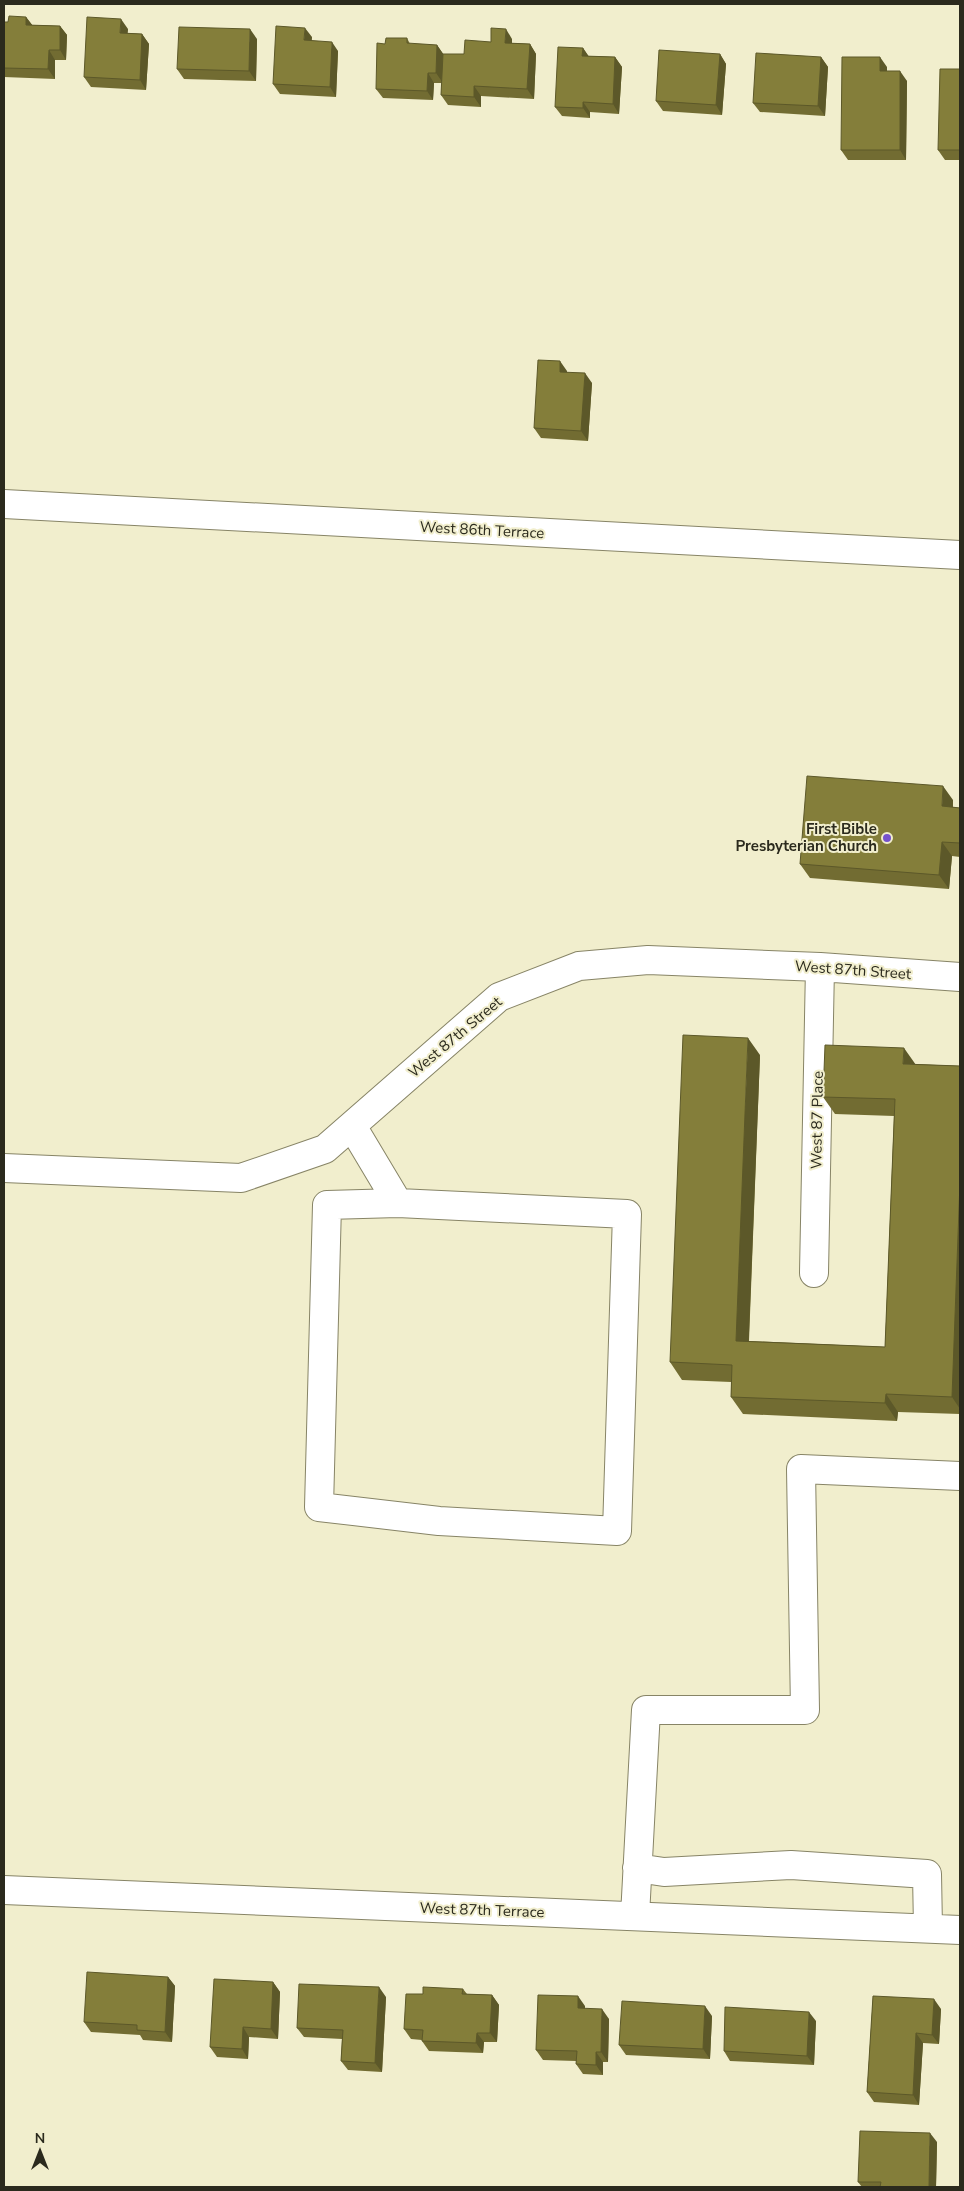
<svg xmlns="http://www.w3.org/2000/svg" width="964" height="2191" viewBox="0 0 964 2191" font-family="'Nunito Sans',sans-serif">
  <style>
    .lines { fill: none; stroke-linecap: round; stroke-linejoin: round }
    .minor-casing { stroke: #878466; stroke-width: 30 }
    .minor { stroke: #fff; stroke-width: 28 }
    .wall { fill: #726c32 }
    .shaded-wall { fill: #5c5829 }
    .building { fill: #847e3a; stroke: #5c5829 }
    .poi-dot { fill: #7552cc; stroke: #f1eecd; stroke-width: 2 }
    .labels { text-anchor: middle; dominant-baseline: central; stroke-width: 4; stroke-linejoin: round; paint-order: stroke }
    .street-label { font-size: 15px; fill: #2b2a1d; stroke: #f1eecd }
    .poi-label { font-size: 15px; font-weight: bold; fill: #2b2a1d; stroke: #f1eecd; text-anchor: end }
  </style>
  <rect width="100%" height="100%" fill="#f1eecd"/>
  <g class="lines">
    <!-- minor casing -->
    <g class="minor-casing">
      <path id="minor" d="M4,504L960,555
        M352,1126L398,1203L327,1205L319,1507L439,1521L617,1531L627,1214L398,1203
        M4,1168L241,1178L325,1149L499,997L579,966L648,960L820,967L960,977
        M814,1273L820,967
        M637,1868L664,1872L791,1865L927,1874L928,1928
        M4,1890L960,1930
        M635,1916L646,1710H805L801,1469L960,1476"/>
    </g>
    <!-- minor -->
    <use href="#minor" class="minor"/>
  </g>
  <!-- wall -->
  <path class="wall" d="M26,17L32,25L60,26L67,35L66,60H55V79L4,77V22H8Z
    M128,29L127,33L142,34L149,44L146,90L91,87L84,77Z
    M312,37L311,41L338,51L336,97L280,94L273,84Z
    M407,38L410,44L437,45L443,54H464L491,42L512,39V43L530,44L536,54L534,99L481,96V107L448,105L441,95L442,83H434L433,100L383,98L376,89L385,44Z
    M257,39L256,81L184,79L177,69Z
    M583,48L588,56L615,57L622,67L619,114L590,112V118L562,116L555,107Z
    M720,54L726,64L722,115L663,111L656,101Z
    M821,57L828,67L825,116L760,112L753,103Z
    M887,67V71L907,81L906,160H848L841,150Z
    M960,69V160H945L938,150Z
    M567,371V372L592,383L588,441L541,438L534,428Z
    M953,800V807L960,808V857L952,856L949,889L810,878L800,864Z
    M760,1055L749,1341L885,1347L894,1116L835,1114L823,1097L915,1064L960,1066V1414L898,1412L897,1421L743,1414L731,1397V1382L682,1380L670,1362Z
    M168,1977L175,1986L172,2042L143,2040L140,2035L91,2032L84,2022Z
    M273,1982L280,1992L278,2039L249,2037L248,2059L217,2057L210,2047Z
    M463,1989L467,1994L492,1995L499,2005L497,2042H484L483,2053L429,2051L422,2041V2040L411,2039L404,2029L423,1994Z
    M873,1996L941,2009L939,2044L923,2043L919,2105L874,2102L867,2092Z
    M386,1997L382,2072L348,2070L341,2061L342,2039L304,2037L297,2028Z
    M585,2006V2009L609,2019L608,2062H603V2075L583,2074L576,2064V2061L543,2060L536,2050Z
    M712,2016L710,2059L626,2055L619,2045Z
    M816,2021L814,2065L730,2061L724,2051Z
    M937,2142L936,2187H862L858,2182Z"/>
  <!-- shaded-wall -->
  <path class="shaded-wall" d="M26,17L33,26L26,25Z
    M121,19L128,29L127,42L120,33Z
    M60,26L67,35L66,60L60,50Z
    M305,28L312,37L311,50L304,40Z
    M250,29L257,39L256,81L249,71Z
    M506,29L512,39V53L505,43Z
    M142,34L149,44L146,90L140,80Z
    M332,42L338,51L336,97L330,87Z
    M530,44L536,54L534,99L527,89Z
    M437,45L444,55L443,83L436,73Z
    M583,48L590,58L582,56Z
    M49,50L55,60V79L48,69Z
    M720,54L726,64L722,115L716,105Z
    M615,57L622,67L619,114L613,104Z
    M821,57L828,67L825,116L818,106Z
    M880,57L887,67V81L880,71Z
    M900,71L907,81L906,160L900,150Z
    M428,73L434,83L433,100L427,91Z
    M474,86L481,96V107L474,97Z
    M583,102L590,112V118L583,108Z
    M560,361L567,371V381L560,372Z
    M585,373L592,383L588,441L581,431Z
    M943,786L953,800L952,820L942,806Z
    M942,842L952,856L949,889L939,875Z
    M748,1038L760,1055L748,1358L736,1341Z
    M904,1048L916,1065L903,1064Z
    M960,1182V1409L952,1397Z
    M886,1394L898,1412L897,1421L885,1403Z
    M168,1977L175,1986L172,2042L165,2032Z
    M273,1982L280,1992L278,2039L271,2029Z
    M379,1987L386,1997L382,2072L375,2063Z
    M492,1995L499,2005L497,2042L490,2033Z
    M578,1996L585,2006V2018L578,2008Z
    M934,1999L941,2009L939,2044L932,2035Z
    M705,2006L712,2016L710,2059L703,2049Z
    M602,2009L609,2019L608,2062L601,2052Z
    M809,2012L816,2021L814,2065L807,2056Z
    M243,2027L249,2037L248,2059L242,2049Z
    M477,2033L484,2042L483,2053L476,2043Z
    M916,2033L923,2043L919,2105L913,2095Z
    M596,2052L603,2062V2075L596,2065Z
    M930,2133L937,2142L936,2187H929Z"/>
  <!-- building -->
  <path class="building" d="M9,16L26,17V25L60,26V50H49L48,69L4,68V22H8Z
    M87,17L121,19L120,33L142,34L140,80L84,77Z
    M276,26L305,28L304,40L332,42L330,87L273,84Z
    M179,27L250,29L249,71L177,69Z
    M491,28L506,29L505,43L530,44L527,89L474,86V97L441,95L443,54H464L465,40L491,42Z
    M386,38H407V43L437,45L436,73H428L427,91L376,89L377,43L385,44Z
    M558,47L583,48L582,56L615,57L613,104L583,102V108L555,107Z
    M659,50L720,54L716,105L656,101Z
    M756,53L821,57L818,106L753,103Z
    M842,57H880V71H900V150H841Z
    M940,69H960V150H938Z
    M538,360L560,361V372L585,373L581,431L534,428Z
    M807,776L943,786L942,806L960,808V843L942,842L939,875L800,864Z
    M683,1035L748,1038L736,1341L885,1347L895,1099L823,1097L825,1045L904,1048L903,1064L960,1066V1182L952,1397L886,1394L885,1403L731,1397L732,1365L670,1362Z
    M87,1972L168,1977L165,2032L137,2030V2025L84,2022Z
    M214,1979L273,1982L271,2029L243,2027L242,2049L210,2047Z
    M299,1984L379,1987L375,2063L341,2061L343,2030L297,2028Z
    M423,1987L463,1989L462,1994L492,1995L490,2033H477L476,2043L422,2041L423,2030L404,2029L406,1994H423Z
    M538,1995L578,1996V2008L602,2009L601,2052H596V2065L576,2064L577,2051L536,2050Z
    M873,1996L934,1999L932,2035L916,2033L913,2095L867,2092Z
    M622,2001L705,2006L703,2049L619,2045Z
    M725,2007L809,2012L807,2056L724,2051Z
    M860,2131L930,2133L929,2187H880L881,2182H858Z"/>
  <!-- markers -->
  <circle class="poi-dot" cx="887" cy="838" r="5"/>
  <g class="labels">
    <!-- street labels -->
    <g class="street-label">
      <text transform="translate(482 530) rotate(3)">West 86th Terrace</text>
      <text transform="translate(853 970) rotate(4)">West 87th Street</text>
      <text transform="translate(455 1037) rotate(-40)">West 87th Street</text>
      <text transform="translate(817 1120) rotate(-89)">West 87 Place</text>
      <text transform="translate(482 1910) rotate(2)">West 87th Terrace</text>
    </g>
    <!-- poi labels -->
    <g class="poi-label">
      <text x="877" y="829">First Bible<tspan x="877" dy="17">Presbyterian Church</tspan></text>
    </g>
  </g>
  <!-- border -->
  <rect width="964" height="2191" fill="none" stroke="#2b2a1d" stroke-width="10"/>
  <!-- north arrow -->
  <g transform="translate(40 2151)" stroke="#f1eecd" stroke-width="4" paint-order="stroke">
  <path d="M0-4L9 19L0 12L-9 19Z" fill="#2b2a1d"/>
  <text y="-8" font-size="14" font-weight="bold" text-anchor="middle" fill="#2b2a1d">N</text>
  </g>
</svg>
